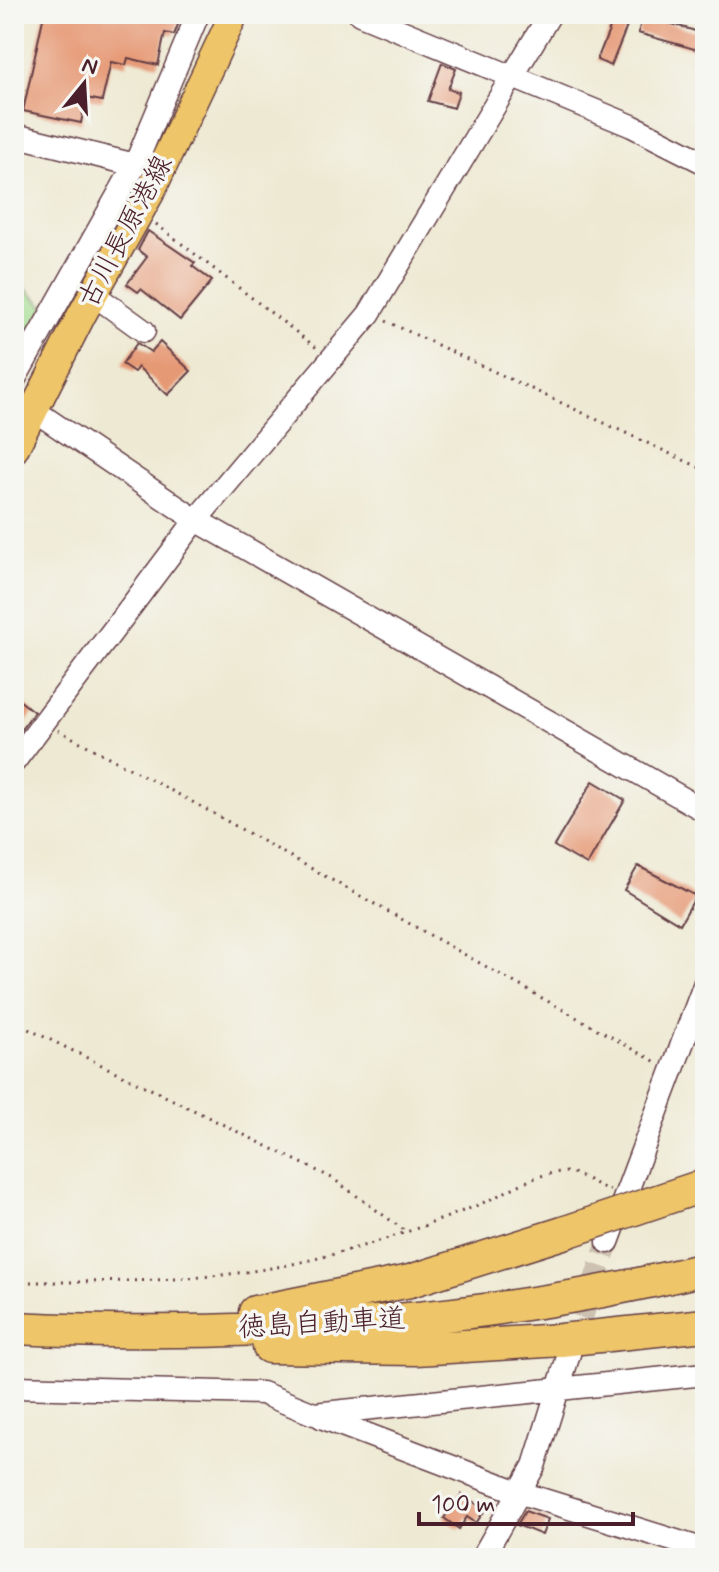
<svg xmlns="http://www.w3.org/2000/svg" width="719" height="1572" viewBox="0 0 719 1572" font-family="Mynerve,'Klee One',sans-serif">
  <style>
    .green { fill: #a4dd90; stroke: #777e5e; stroke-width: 2 }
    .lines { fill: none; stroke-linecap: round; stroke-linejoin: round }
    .stream { stroke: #55b3d4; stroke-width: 4 }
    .building { fill: #e69975 }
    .minor-tunnel { stroke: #cdc1b1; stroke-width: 22; stroke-dasharray: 22 11; stroke-linecap: butt }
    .minor-casing { stroke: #633d44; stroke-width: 25 }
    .major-casing { stroke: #633d44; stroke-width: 31 }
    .highway-casing { stroke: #633d44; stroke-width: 35 }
    .path { stroke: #633d44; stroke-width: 3; stroke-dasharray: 2 6; stroke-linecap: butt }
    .minor { stroke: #fff; stroke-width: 22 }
    .major { stroke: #eec569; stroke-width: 28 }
    .highway { stroke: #eec569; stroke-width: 32 }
    .highway-bridge-casing { stroke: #633d44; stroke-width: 35; stroke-linecap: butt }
    .highway-bridge { stroke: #eec569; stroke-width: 32 }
    .labels { text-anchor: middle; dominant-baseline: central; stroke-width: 7; stroke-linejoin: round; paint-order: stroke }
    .street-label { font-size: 28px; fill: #4a1f2b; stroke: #f6f6f2 }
  </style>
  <rect width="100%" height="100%" fill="#f6f6f2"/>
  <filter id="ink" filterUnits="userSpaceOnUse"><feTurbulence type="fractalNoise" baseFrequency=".0125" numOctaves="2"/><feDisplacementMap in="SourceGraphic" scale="16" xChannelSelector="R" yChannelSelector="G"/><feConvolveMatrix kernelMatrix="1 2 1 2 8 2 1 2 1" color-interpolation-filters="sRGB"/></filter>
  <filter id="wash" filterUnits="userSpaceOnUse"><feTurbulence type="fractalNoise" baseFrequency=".006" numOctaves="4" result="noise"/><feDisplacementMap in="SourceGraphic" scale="32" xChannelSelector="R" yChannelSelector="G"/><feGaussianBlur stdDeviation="1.8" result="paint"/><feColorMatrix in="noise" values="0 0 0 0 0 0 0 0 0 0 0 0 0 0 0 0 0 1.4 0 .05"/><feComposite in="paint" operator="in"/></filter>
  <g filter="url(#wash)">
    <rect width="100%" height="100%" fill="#eee9d2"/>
    <!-- green -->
    <path class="green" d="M14,278L45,307L14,360Z"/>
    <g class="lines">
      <!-- stream -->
      <path class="stream" d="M14,396L19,386"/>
    </g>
    <g id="blocks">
      <!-- building -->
      <path class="building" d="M44,14H182L174,35L165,33L158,65L128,58L126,65L111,62L102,101L86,98L81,123L23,111Z
        M643,15L705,34V52L638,33Z
        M614,18L628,24L611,66L597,60Z
        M442,63L456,69L448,89L459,92L454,108L428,101Z
        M148,231L195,263L192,266L212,281L180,320L141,289L138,292L127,284L147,257L138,250Z
        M160,342L191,371L168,395L138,367L134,372L122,364L137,343L151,352Z
        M14,696L34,712L14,739Z
        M593,781L625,800L587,865L554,846Z
        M638,866L696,896L680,924L624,890Z
        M462,1494L485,1510L476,1523L467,1517L459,1529L444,1518Z
        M525,1511L548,1519L542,1535L517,1525Z"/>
    </g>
  </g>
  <g filter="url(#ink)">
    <use href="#blocks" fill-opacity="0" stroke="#633d44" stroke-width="2"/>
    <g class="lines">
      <!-- minor-tunnel -->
      <path class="minor-tunnel" d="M571,1349L608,1242"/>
      <!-- minor casing -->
      <g class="minor-casing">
        <path id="minor" d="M360,14L632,126L705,163
          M14,135L135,165
          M93,294L144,331
          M14,380L135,165L198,14
          M35,411L196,520L705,811
          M14,762L196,520L369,314L550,14
          M608,1242L705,983
          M14,1387L262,1393L314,1414L705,1374
          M321,1417L521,1493L705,1550
          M482,1558L534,1466L569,1354"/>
      </g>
      <!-- major casing -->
      <g class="major-casing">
        <path id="major" d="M14,449L81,316L150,193L234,14"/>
      </g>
      <!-- highway casing -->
      <g class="highway-casing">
        <path id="highway" d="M255,1312L410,1281L566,1232
          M14,1328C245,1339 479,1324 705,1269
          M269,1347L416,1349L561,1340L705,1325"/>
      </g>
      <!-- path -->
      <path class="path" d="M156,224L318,349
        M386,321L705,470
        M58,730L200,806L656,1062
        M14,1022L332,1178L404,1230
        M14,1282C111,1282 210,1283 306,1261C363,1248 425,1227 480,1204C507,1193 535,1172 565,1172C580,1172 595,1186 610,1190"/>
      <!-- minor -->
      <use href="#minor" class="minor"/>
      <!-- major -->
      <use href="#major" class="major"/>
      <!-- highway -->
      <use href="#highway" class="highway"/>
      <!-- highway-bridge casing -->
      <g class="highway-bridge-casing">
        <path id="highway-bridge" d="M566,1232L705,1185"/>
      </g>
      <!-- highway-bridge -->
      <use href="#highway-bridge" class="highway-bridge"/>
    </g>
  </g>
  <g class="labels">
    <!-- street labels -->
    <g class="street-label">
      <text transform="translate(126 232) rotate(-62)">古川長原港線</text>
      <text transform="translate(322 1324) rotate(-3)">徳島自動車道</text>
    </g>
  </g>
  <!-- margin -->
  <rect width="719" height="1572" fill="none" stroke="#f6f6f2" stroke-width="48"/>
  <!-- north arrow -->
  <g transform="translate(84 84) rotate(18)" stroke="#f6f6f2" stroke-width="6" paint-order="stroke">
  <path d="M0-6L14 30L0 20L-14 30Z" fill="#4a1f2b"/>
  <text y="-12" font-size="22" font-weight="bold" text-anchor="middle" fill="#4a1f2b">N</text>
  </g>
  <!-- scale -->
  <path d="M419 1512v12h214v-12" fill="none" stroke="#4a1f2b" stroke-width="4"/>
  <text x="431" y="1512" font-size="24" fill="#4a1f2b" stroke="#f6f6f2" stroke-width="6" paint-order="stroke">100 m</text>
</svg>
